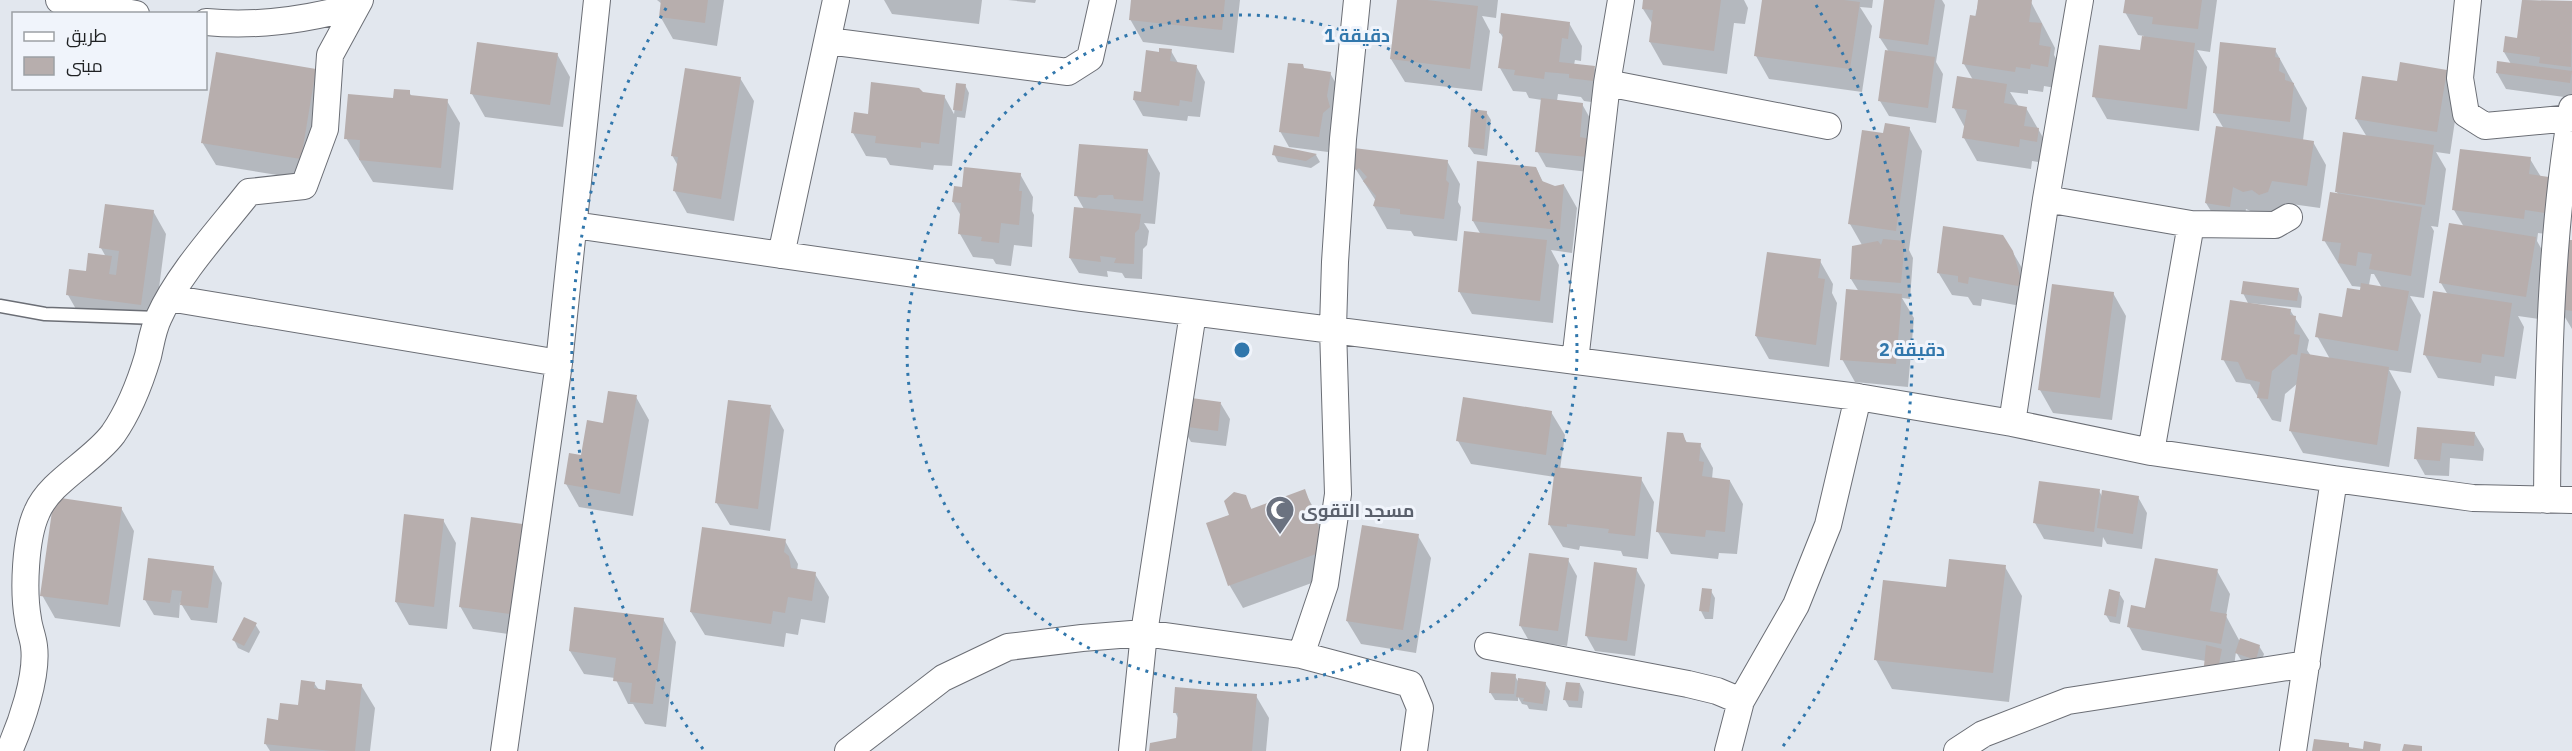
<svg xmlns="http://www.w3.org/2000/svg" width="2572" height="751" viewBox="0 0 2572 751" font-family="'IBM Plex Sans',Cairo,sans-serif">
  <style>
    .shadow { fill: #0003; fill-rule: evenodd }
    .building { fill: #b7aead }
    .lines { fill: none; stroke-linecap: round; stroke-linejoin: round }
    .lane-casing { stroke: #6b6e75; stroke-width: 15 }
    .street-casing { stroke: #6b6e75; stroke-width: 28 }
    .lane { stroke: #fff; stroke-width: 12 }
    .street { stroke: #fff; stroke-width: 26 }
    .ring { fill: none; stroke: #3177ac; stroke-width: 3; stroke-dasharray: 3 6 }
    .labels { text-anchor: middle; dominant-baseline: central; stroke-width: 6; stroke-linejoin: round; paint-order: stroke }
    .worship-label { font-size: 18px; font-weight: bold; fill: #5b616d; stroke: #f0f4fb; text-anchor: start }
    .centre { fill: #3177ac; stroke: #f0f4fb; stroke-width: 3 }
    .ring-label { font-size: 18px; text-anchor: middle; font-weight: bold; fill: #3177ac; stroke: #f0f4fb; stroke-width: 6; stroke-linejoin: round; paint-order: stroke }
  </style>
  <rect width="100%" height="100%" fill="#e2e7ee"/>
  <!-- shadow -->
  <path class="shadow" d="M657,0H724L717,46L673,39L660,16L662,4Z
    M884,0H982L979,24L892,14Z
    M1008,0H1036L1035,3Z
    M1132,0H1240L1234,53L1143,42L1130,19Z
    M1398,0H1498L1496,18L1482,16L1490,31L1482,91L1405,82L1391,59Z
    M1657,0H1744L1748,8L1745,24L1734,23L1727,74L1663,65L1650,42L1653,25L1643,9Z
    M1764,0H1873L1872,8L1860,7L1872,26L1862,92L1769,79L1756,56Z
    M1886,0H1942L1945,5L1936,62L1943,74L1936,123L1889,116L1880,101L1889,52L1880,38Z
    M1979,0L2031,2L2055,48L2054,55L2063,71L2061,89L2044,86L2043,92L2028,90V94L2010,92L2019,107L2026,108L2052,153L2050,164L2032,161L2031,169L1977,161L1964,138L1965,128L1954,108L1973,80L1964,64Z
    M2127,0H2217L2210,52L2197,50L2207,67L2199,131L2107,119L2094,96L2142,52L2144,36L2138,35L2125,12Z
    M2524,0L2572,3V98L2506,89L2497,73L2511,64L2504,52L2519,39Z
    M1569,23L1582,46L1581,61L1575,60L1574,65L1594,68L1607,91L1606,104L1584,101L1581,97L1558,94L1557,101L1582,104L1591,120L1597,173L1546,167L1537,151L1542,100L1529,98L1526,92L1513,91L1500,68L1504,39L1500,33Z
    M2275,50L2307,108L2303,140L2313,142L2326,165L2320,208L2285,203L2280,215L2257,214L2246,209L2243,230L2220,226L2206,203L2224,129L2214,112Z
    M1171,51L1178,63L1196,66L1205,82L1200,117L1188,116L1187,121L1143,116L1134,100L1142,93L1160,53Z
    M557,54L570,77L563,127L485,117L472,94Z
    M1304,69L1330,73L1339,89L1338,123L1331,129L1328,152L1289,147L1280,131Z
    M315,70L328,93L314,181L216,165L202,142Z
    M2446,71L2459,94L2450,154L2436,152L2446,169L2438,227L2431,226L2434,231L2424,298L2410,296L2421,315L2411,373L2389,370L2401,392L2389,467L2303,453L2290,430L2298,383L2285,394L2281,422L2272,420L2250,384L2236,382L2223,359L2290,310L2309,340L2307,350L2311,356L2330,359L2317,336L2343,319L2362,287L2352,286L2324,240L2339,195L2336,191L2367,137L2356,119L2399,83ZM2371,274H2374L2382,288L2369,285Z
    M740,78L754,101L734,221L687,213L674,190L678,166L672,155Z
    M958,84L965,85L969,93L965,118L957,117L952,166L934,165L933,170L890,165L886,158L866,156L853,133L869,115L922,93L944,96L954,114Z
    M409,92L412,97L447,101L460,123L453,190L373,182L346,138L394,100Z
    M1486,112L1491,120L1487,156L1474,154L1469,147Z
    M1909,128L1922,151L1909,250L1913,258L1910,299L1902,298L1914,318L1908,387L1855,382L1842,359L1859,292L1851,279L1862,245L1850,224L1885,135Z
    M1275,147L1316,155L1320,162L1311,168L1278,162L1274,154Z
    M1147,150L1160,173L1155,224L1144,223L1149,231L1147,245L1143,249L1142,279L1125,278L1122,273L1107,271L1108,277L1079,273L1070,258L1084,209L1076,195Z
    M2530,159L2541,177L2548,178L2561,201L2557,235L2538,233L2537,241L2548,261L2539,319L2518,316L2524,327L2516,379L2495,376L2494,386L2438,378L2425,355L2448,295L2441,283L2464,227L2454,210Z
    M1447,161L1460,184L1458,202L1461,207L1457,241L1414,236L1411,231L1387,229L1374,206L1376,201L1353,165Z
    M1536,168L1544,184L1554,187L1564,185L1577,208L1572,253L1551,250L1559,265L1553,323L1472,314L1459,291L1481,235L1473,221Z
    M1020,174L1033,197L1032,211L1034,215L1032,247L1014,245L1011,266L996,264L993,259L973,257L960,234L961,216L953,202L963,189Z
    M153,211L166,234L154,327L81,318L68,295L87,273L106,257L101,248Z
    M2572,242V329L2560,309Z
    M2012,251L2026,275L2032,308L1982,299L1981,306L1973,305L1968,297L1952,295L1938,272Z
    M1820,261L1833,284L1832,293L1837,303L1829,367L1769,359L1756,336Z
    M2298,289L2302,297L2301,308L2248,303L2243,293Z
    M2113,293L2126,316L2112,420L2053,413L2040,390Z
    M636,397L649,420L633,516L579,507L566,484L604,425Z
    M1221,404L1230,419L1226,446L1191,442L1182,426Z
    M771,407L784,430L770,531L730,525L716,502Z
    M1551,412L1565,435L1560,469L1641,479L1654,502L1648,559L1623,556L1621,551L1580,546L1579,550L1563,547L1549,524L1555,477L1471,464L1458,441Z
    M2418,429L2475,434L2484,449L2483,461L2450,458L2449,476L2425,475L2416,459Z
    M1682,435L1688,444L1700,445L1713,468L1712,479L1730,481L1743,504L1737,554L1719,553L1718,559L1671,554L1658,532Z
    M1304,491L1317,514L1339,573L1243,608L1230,586L1207,524L1230,515L1245,497L1252,510Z
    M2099,491L2103,498L2138,497L2147,513L2142,549L2107,544L2103,537L2102,547L2044,539L2035,523Z
    M121,508L134,531L120,627L55,618L42,595Z
    M443,520L456,543L447,629L409,625L396,602Z
    M1418,536L1431,558L1416,653L1361,644L1347,621Z
    M785,541L798,564L797,571L815,574L829,597L825,623L801,619L798,635L786,633L784,647L705,635L691,612Z
    M542,550L530,637L473,629L460,606Z
    M1568,560L1577,576L1567,646L1529,641L1520,625Z
    M213,567L222,583L217,623L191,620L180,602L179,618L154,615L145,600Z
    M2005,567L2022,596L2009,702L1892,689L1876,660L1947,589Z
    M1636,569L1645,585L1635,656L1595,651L1586,635Z
    M2217,571L2230,594L2226,616L2239,640L2259,646L2264,654L2260,666L2241,660L2236,652L2234,666L2210,673L2206,661L2142,650L2129,627L2147,610Z
    M1711,591L1715,598L1713,619H1705L1701,611Z
    M2119,593L2124,601L2120,624L2110,622L2106,615Z
    M663,619L676,642L666,727L645,724L633,704H628L615,678L584,674L570,651Z
    M255,624L260,632L249,653L238,648L234,640Z
    M1515,676L1519,683H1545L1550,691L1547,711L1529,709L1527,705L1522,704L1518,697V701L1495,700L1490,692Z
    M314,683L319,690L326,691L361,685L375,708L370,751H270L265,743L279,721L299,707Z
    M1580,684L1584,692L1582,708L1569,707L1565,700Z
    M1256,696L1269,718L1266,751H1150L1178,739L1179,720L1175,712Z"/>
  <!-- building -->
  <path class="building" d="M661,0H708L705,23L659,17Z
    M1131,0H1225L1222,30L1129,20Z
    M1397,0H1427L1478,6L1470,69L1390,59Z
    M1643,0H1721L1714,51L1649,42L1653,10L1642,9Z
    M1762,0H1844L1860,2L1850,69L1754,56Z
    M1884,0H1935L1928,45L1879,38Z
    M1978,0H2032L2029,22L2042,23L2039,45L2051,47L2048,67L2031,64L2030,69L2016,67L2015,72L1962,64L1970,15L1976,16Z
    M2125,0H2202L2198,29L2152,24L2153,17L2123,13Z
    M2522,0L2572,1L2571,67L2539,63L2540,57L2503,52L2505,36L2517,38Z
    M1501,13L1570,22L1568,39L1562,38L1559,62L1595,66L1593,81L1569,78V74L1545,72L1544,79L1514,75L1515,70L1498,68L1503,34L1499,33Z
    M2142,36L2195,43L2187,109L2092,97L2099,45L2140,50Z
    M477,42L558,53L550,105L470,94Z
    M2220,42L2276,48L2275,57L2280,58L2279,71L2285,74V80L2294,83L2290,122L2213,113Z
    M1159,48L1172,49L1170,61L1197,65L1192,102L1180,100L1179,106L1133,100L1134,91L1141,92L1146,50L1159,52Z
    M1885,50L1935,57L1928,108L1878,101Z
    M216,52L316,69L301,159L201,143Z
    M2497,61L2572,71L2570,83L2496,73Z
    M2400,62L2447,70L2437,132L2355,119L2362,76L2397,81Z
    M1288,63L1303,64L1304,68L1331,72L1327,96L1330,107L1323,113L1319,137L1279,132Z
    M685,68L741,77L721,199L673,191L678,157L671,156Z
    M1957,76L2007,84L2004,103L2027,107L2024,126L2039,128L2037,142L2020,139L2019,147L1962,138L1967,110L1952,108Z
    M871,82L919,88L923,92L945,95L939,144L921,142V148L875,143L876,136L851,133L854,112L868,114Z
    M956,83L966,84L962,111L953,110Z
    M394,89L410,90V95L448,99L441,168L359,160L360,140L344,139L348,94L393,98Z
    M1541,98L1583,103L1580,137L1590,139L1588,157L1535,152Z
    M1471,109L1487,111L1484,149L1468,147Z
    M1885,123L1910,127L1896,231L1848,224L1862,130L1883,133Z
    M2216,126L2314,141L2307,186L2272,181L2268,192L2259,195L2252,190L2243,192L2233,187L2230,207L2205,203Z
    M2343,132L2434,145L2425,205L2335,192Z
    M1079,144L1148,149L1143,201L1114,199L1113,195H1099L1096,198L1074,196Z
    M1274,145L1317,154L1306,161L1272,155Z
    M1354,148L1448,160L1446,180L1449,183L1444,219L1400,214V209L1373,206L1376,196L1363,181L1367,177L1359,168L1356,170L1351,165Z
    M2460,149L2531,157L2529,174L2549,177L2545,213L2525,210L2524,219L2452,210Z
    M1477,161L1536,167L1542,181L1555,186L1564,184L1560,230L1472,221Z
    M964,167L1021,173L1019,191H1022L1019,225L1001,223L999,243L981,241L982,237L958,234L961,203L952,202L954,186L962,187Z
    M2330,192L2422,207L2411,276L2369,269L2372,254L2358,252L2356,266L2338,263L2341,243L2322,241Z
    M105,204L154,210L141,305L66,295L69,269L86,271L88,253L112,256L109,274L116,275L119,251L99,248Z
    M1074,207L1141,214L1139,229L1135,233L1134,264L1114,263L1116,258L1100,256L1101,262L1069,258Z
    M2449,223L2536,237L2526,297L2439,283Z
    M1943,226L2003,235L2013,251L2022,283L2018,286L1969,277L1968,284L1958,282V276L1937,273Z
    M1464,231L1547,240L1540,301L1458,292Z
    M1883,239L1905,241L1901,283L1850,279L1852,246L1878,241L1881,245Z
    M2569,240H2572V311L2559,309Z
    M1767,252L1821,259L1818,278L1825,279L1816,345L1755,336Z
    M2243,281L2299,288L2297,301L2241,294Z
    M2361,283L2409,291L2398,351L2315,337L2319,313L2342,317L2347,288L2360,290Z
    M2052,284L2114,292L2100,398L2038,390Z
    M1846,289L1902,294L1896,364L1840,360Z
    M2433,291L2512,303L2504,357L2482,354L2481,363L2423,355Z
    M2230,300L2291,309L2290,315L2296,316L2294,334L2300,335L2297,355L2292,354L2272,371L2268,399L2257,398L2260,382L2246,379L2238,362L2221,360Z
    M2301,353L2389,367L2377,445L2289,431Z
    M608,391L637,395L620,494L564,484L569,453L581,455L587,420L603,423Z
    M1184,397L1221,402L1218,431L1180,426Z
    M1463,397L1552,411L1546,455L1456,441Z
    M728,400L771,405L758,509L715,503Z
    M2417,427L2475,432L2474,446L2442,443L2440,461L2414,459Z
    M1667,432L1683,433L1686,442L1701,443L1699,461L1704,462L1702,476L1730,480L1725,532L1706,530L1705,537L1656,532Z
    M1555,467L1642,477L1635,536L1608,533L1609,529L1567,524V527L1548,525Z
    M2039,481L2100,489L2094,532L2033,523Z
    M1305,489L1327,550L1228,586L1206,523L1229,515L1224,501L1234,492L1246,495L1251,509Z
    M2102,490L2139,496L2133,534L2097,528Z
    M54,497L122,507L108,605L40,596Z
    M404,514L444,519L434,607L395,602Z
    M471,517L530,525L517,615L459,607Z
    M1362,525L1419,534L1403,630L1346,621Z
    M702,527L786,539L784,552L789,556L791,568L816,572L812,601L788,597L785,613L773,611L771,624L690,612Z
    M1529,553L1569,558L1558,631L1519,626Z
    M148,558L214,566L208,608L180,605L182,591L172,590L170,603L143,600Z
    M2155,558L2218,569L2210,611L2227,614L2221,644L2127,627L2131,605L2145,608Z
    M1949,559L2006,565L1993,673L1874,660L1883,580L1946,587Z
    M1594,562L1637,568L1627,641L1585,636Z
    M1702,588L1712,589L1709,612L1699,611Z
    M2109,589L2120,592L2116,617L2104,615Z
    M574,607L664,618L653,704L630,702L632,683L613,681L616,658L569,651Z
    M244,617L257,623L244,646L232,640Z
    M2240,638L2260,645L2256,660L2235,653Z
    M2206,645L2222,649L2218,669L2204,666Z
    M1491,672L1516,674L1514,694L1489,693Z
    M1518,678L1546,682L1543,704L1523,701L1524,698L1516,697Z
    M301,680L315,682L314,688L325,690L326,680L362,684L355,751H332L264,744L267,718L278,720L280,703L298,705Z
    M1566,682L1580,683L1578,701L1563,700Z
    M1175,687L1257,694L1252,751H1149L1150,743L1176,738L1178,713H1173Z
    M2314,739L2349,743V747L2363,749L2364,741L2381,744L2380,751H2312Z
    M2404,744L2422,746V751H2402Z"/>
  <g class="lines">
    <!-- lane casing -->
    <g class="lane-casing">
      <path id="lane" d="M0,306L45,314L158,318"/>
    </g>
    <!-- street casing -->
    <g class="street-casing">
      <path id="street" d="M59,0L136,14
        M2468,0L2460,78L2466,114L2485,126L2572,118
        M206,22C257,27 306,20 356,6
        M828,41L1068,72L1090,58L1103,0
        M1607,83L1621,0
        M2046,199L2191,224L2275,225L2289,217
        M574,225L1081,298L1858,397L2012,423L2151,452L2334,479L2473,498L2572,500
        M781,255L836,0
        M169,298L559,363
        M1575,361L1607,83L1828,126
        M2012,423L2046,199L2080,0
        M2151,452L2191,224
        M2547,500C2548,369 2550,237 2572,108
        M1488,646L1688,684L1717,691L1741,701L1728,751
        M1301,655L1325,584L1338,494L1333,328L1335,262L1343,139L1357,0
        M1741,701L1796,605L1828,525L1858,397
        M9,751C21,724 38,676 34,646C33,637 29,628 28,619C23,591 25,538 37,512C50,481 92,462 113,434C129,411 140,383 148,356C151,343 153,329 159,317C178,274 220,229 249,192L304,186L325,129L330,55L360,0
        M504,751L559,363L597,0
        M848,751L943,678L1008,647L1082,638L1144,633L1301,655L1410,684L1420,708L1414,751
        M1132,751L1144,633L1193,313
        M1957,751L1983,734L2068,701L2307,664
        M2293,751L2334,479"/>
    </g>
    <!-- lane -->
    <use href="#lane" class="lane"/>
    <!-- street -->
    <use href="#street" class="street"/>
  </g>
  <!-- distance rings -->
  <g class="ring">
    <circle cx="1242" cy="350" r="335"/>
    <path d="M703 749A670 670 0 0 1 668 5M1816 5A670 670 0 0 1 1781 749"/>
  </g>
  <!-- icons -->
  <defs>
    <g id="mosque-pin" transform="scale(1.5)"><path d="M0 17L-7.5 6A9.5 9.5 0 1 1 7.5 6Z" fill="#6b7280" stroke="#f0f4fb"/><path d="M3.5-4.9A6 6 0 1 0 3.5 4.9A5 5 0 1 1 3.5-4.9Z" fill="#fff"/></g>
  </defs>
  <g fill-rule="evenodd">
    <use href="#mosque-pin" x="1280" y="510"/>
  </g>
  <g class="labels">
    <!-- worship labels -->
    <g class="worship-label">
      <text x="1301" y="510">مسجد التقوى</text>
    </g>
  </g>
  <circle cx="1242" cy="350" r="9" class="centre"/>
  <g class="ring-label">
    <text x="1357" y="42">1 دقيقة</text>
    <text x="1912" y="356">2 دقيقة</text>
  </g>
  <!-- legend -->
  <rect x="12" y="12" width="195" height="78" fill="#f0f4fb" stroke="#9ca0a5" stroke-width="1.5"/>
  <rect x="24" y="32" width="30" height="9" fill="#ffffff" stroke="#9ca0a5" stroke-width="1.5"/>
  <text x="66" y="42" font-size="18" fill="#1f2123">طريق</text>
  <rect x="24" y="57" width="30" height="18" fill="#b7aead" stroke="#9ca0a5" stroke-width="1.5"/>
  <text x="66" y="72" font-size="18" fill="#1f2123">مبنى</text>
</svg>
